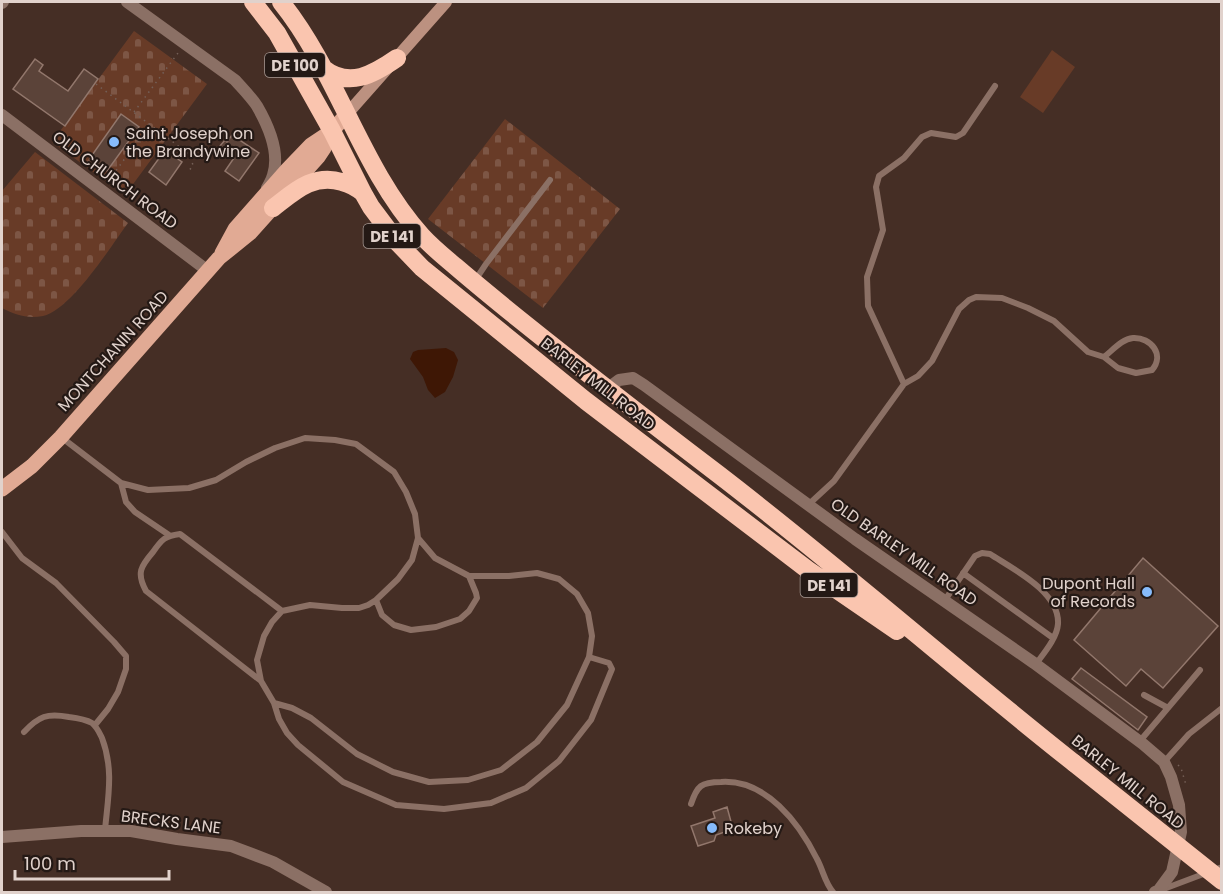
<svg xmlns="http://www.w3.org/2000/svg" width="1223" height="894" viewBox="0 0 1223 894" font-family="Poppins,sans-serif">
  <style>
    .green { fill: #683b27 }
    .cemetery { fill: url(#cemetery-stones) }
    .water { fill: #3e1705 }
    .building { fill: #5b4339; stroke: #92776c; stroke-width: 1.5 }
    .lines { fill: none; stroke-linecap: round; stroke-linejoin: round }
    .path { stroke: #745f57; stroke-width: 1.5; stroke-dasharray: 1.5 4.5; stroke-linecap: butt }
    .lane { stroke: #8b7065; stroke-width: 6 }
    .street { stroke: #8b7065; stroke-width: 12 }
    .secondary { stroke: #bc9180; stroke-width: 12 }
    .primary { stroke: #e1aa94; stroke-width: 15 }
    .highway { stroke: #fac5af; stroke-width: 18 }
    .highway-bridge { stroke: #fac5af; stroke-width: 18 }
    .poi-dot { fill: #86bbfb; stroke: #241915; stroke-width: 2 }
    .labels { text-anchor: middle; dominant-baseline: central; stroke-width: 4.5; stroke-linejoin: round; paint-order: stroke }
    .shield { fill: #241915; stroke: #a89a95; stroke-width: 1.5 }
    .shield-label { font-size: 15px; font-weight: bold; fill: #e1d2cc }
    .poi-label { font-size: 16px; fill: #e1d2cc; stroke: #241915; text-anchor: start }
    .street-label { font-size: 16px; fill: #e1d2cc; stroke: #241915 }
  </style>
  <defs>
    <pattern id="cemetery-stones" width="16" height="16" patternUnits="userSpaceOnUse" patternTransform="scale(1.5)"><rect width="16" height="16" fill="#683b27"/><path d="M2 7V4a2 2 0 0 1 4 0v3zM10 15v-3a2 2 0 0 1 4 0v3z" fill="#7d5645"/></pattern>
  </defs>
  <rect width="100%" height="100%" fill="#452e25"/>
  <!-- green -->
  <path class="green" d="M1052,50L1075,67L1043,113L1020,97Z"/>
  <!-- cemetery -->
  <path class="cemetery" d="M134,31L207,84L125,195L52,142Z
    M505,119L620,209L543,308L428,219Z
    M35,152L128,223C111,246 71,310 43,316C27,319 16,315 2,308V191Z"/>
  <!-- water -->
  <path class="water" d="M446,348L454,352L458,360L453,377L445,392L435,398L428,390L423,377L410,359L413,352L418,350Z"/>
  <!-- building -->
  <path class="building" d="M35,59L43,65L39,71L68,91L84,69L98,79L65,126L13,89Z
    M121,114L139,127L107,171L90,158Z
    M232,135L259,153L239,181L225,171L234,158L219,147L225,140L227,142Z
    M165,150L182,162L166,185L149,172Z
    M1143,558L1218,626L1163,688L1141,669L1126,686L1074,640Z
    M1081,668L1147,717L1138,730L1072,679Z
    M727,807L733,829L716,835L714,841L698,846L691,826L715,818L713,812Z"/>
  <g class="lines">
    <!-- path -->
    <path class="path" d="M96,84L189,154L193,165L189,171
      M134,112L178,53
      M109,180L149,126
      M1178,765L1181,768L1186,785"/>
    <!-- lane -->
    <path class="lane" d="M476,279L486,264L550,180
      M904,384L918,376L932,361L959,309L969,300L976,297L1002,298L1028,308L1054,321L1088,352L1104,357L1118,368L1136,373L1152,370C1165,355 1151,337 1133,338C1122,339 1113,350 1104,357
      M61,437L121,483L148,490L189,488L216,480L246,462L275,448L305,438L335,440L356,444L394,472L406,492L415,514L418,538L412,560L398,579L376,600L382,615L394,625L411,630L436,627L460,619L469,611L477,598L476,593L469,576L435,558L418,538
      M121,483L126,502L135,512L169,535
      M808,505L834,481L904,384L868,306L867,277L883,230L876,187L879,176L904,158L922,137L931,133L956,137L963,133L995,86
      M2,532L22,558L56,583L114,642L126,656V669L118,692L108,709L95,725
      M963,573L1053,638
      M376,600L368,605L359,608H342L310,605L282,611L272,622L264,636L257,660L261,681L274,703L279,719L287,733L298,745L343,782L396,805L444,809L491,803L526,788L559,761L591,720L612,669L609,663L589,657
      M945,600L975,556L982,553L990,554C1013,569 1060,592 1058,624C1057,638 1044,653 1036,664
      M261,681L146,591C136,573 141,566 153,552C162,539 165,536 180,534L282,611
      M1144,695L1168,708
      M274,703L292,708L311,718L357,754L393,772L429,782L468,780L501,770L537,742L567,705L589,657L592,636L588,613L577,594L559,579L537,573L509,576H469
      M24,732C39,716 47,713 69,717C77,718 85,719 92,723C97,727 99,732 102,738C114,770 108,797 105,830
      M1140,741L1200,670
      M1164,762L1189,734L1222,708
      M691,804C697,786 701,782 721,782C766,779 799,823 817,859C823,870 825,883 833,892
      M1161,890L1222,867"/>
    <!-- street -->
    <path class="street" d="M127,2L235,80C243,89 251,97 257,106C268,125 280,153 273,175C272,180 269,184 267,188
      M2,3L3,2
      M2,115L208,271
      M607,389L619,380L633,378L644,385L855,539L1034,663L1143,744L1164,762L1171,777L1179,805L1181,832L1172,872L1158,891L1155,892
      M2,837L81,831H131L177,839L231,846L273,862L326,892"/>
    <!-- secondary -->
    <path class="secondary" d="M347,114L446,2"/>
    <!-- primary -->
    <path class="primary" d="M222,253L235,229L287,170L311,145L332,131L347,114
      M2,489L32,466L61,437L219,258L250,233L318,157L324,148L332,131"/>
    <!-- highway -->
    <path class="highway" d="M253,2L277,33L332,131L363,193L371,207L398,243L422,268L586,401L808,570L897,631
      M281,2C338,73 360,167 422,236C432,247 443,256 455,266C476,284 498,302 519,319C585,372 651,423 718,474C839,567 954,668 1074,763
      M323,68C349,89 374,74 397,58
      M273,208C294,192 313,173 342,182C350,184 356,187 363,193"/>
    <!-- highway-bridge -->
    <path class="highway-bridge" d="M1074,763L1222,881"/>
  </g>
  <!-- markers -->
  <g class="poi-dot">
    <circle cx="114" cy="142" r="6"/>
    <circle cx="1147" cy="592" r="6"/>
    <circle cx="712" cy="828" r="6"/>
  </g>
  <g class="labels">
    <!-- shield labels -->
    <g class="shield">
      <rect x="265" y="53" width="60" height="24" rx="4.5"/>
      <rect x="363.5" y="224" width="57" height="24" rx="4.5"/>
      <rect x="800.5" y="573" width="57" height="24" rx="4.5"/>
    </g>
    <g class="shield-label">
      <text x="295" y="65">DE 100</text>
      <text x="392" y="236">DE 141</text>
      <text x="829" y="585">DE 141</text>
    </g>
    <!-- poi labels -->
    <g class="poi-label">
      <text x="126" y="133">Saint Joseph on<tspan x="126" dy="18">the Brandywine</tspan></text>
      <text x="1135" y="583" text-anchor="end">Dupont Hall<tspan x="1135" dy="18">of Records</tspan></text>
      <text x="724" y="828">Rokeby</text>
    </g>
    <!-- street labels -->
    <g class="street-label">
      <text transform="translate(115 180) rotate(37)">OLD CHURCH ROAD</text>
      <text transform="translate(113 351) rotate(-48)">MONTCHANIN ROAD</text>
      <text transform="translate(598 384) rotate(38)">BARLEY MILL ROAD</text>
      <text transform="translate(904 552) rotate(35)">OLD BARLEY MILL ROAD</text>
      <text transform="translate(1128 782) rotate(39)">BARLEY MILL ROAD</text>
      <text transform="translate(171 822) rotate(7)">BRECKS LANE</text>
    </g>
  </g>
  <!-- border -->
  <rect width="1223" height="894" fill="none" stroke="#e1d2cc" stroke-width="6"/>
  <!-- scale -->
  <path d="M15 870v9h154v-9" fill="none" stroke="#e1d2cc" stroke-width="3"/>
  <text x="24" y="870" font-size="18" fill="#e1d2cc" stroke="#241915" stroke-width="4.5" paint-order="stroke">100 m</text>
</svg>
